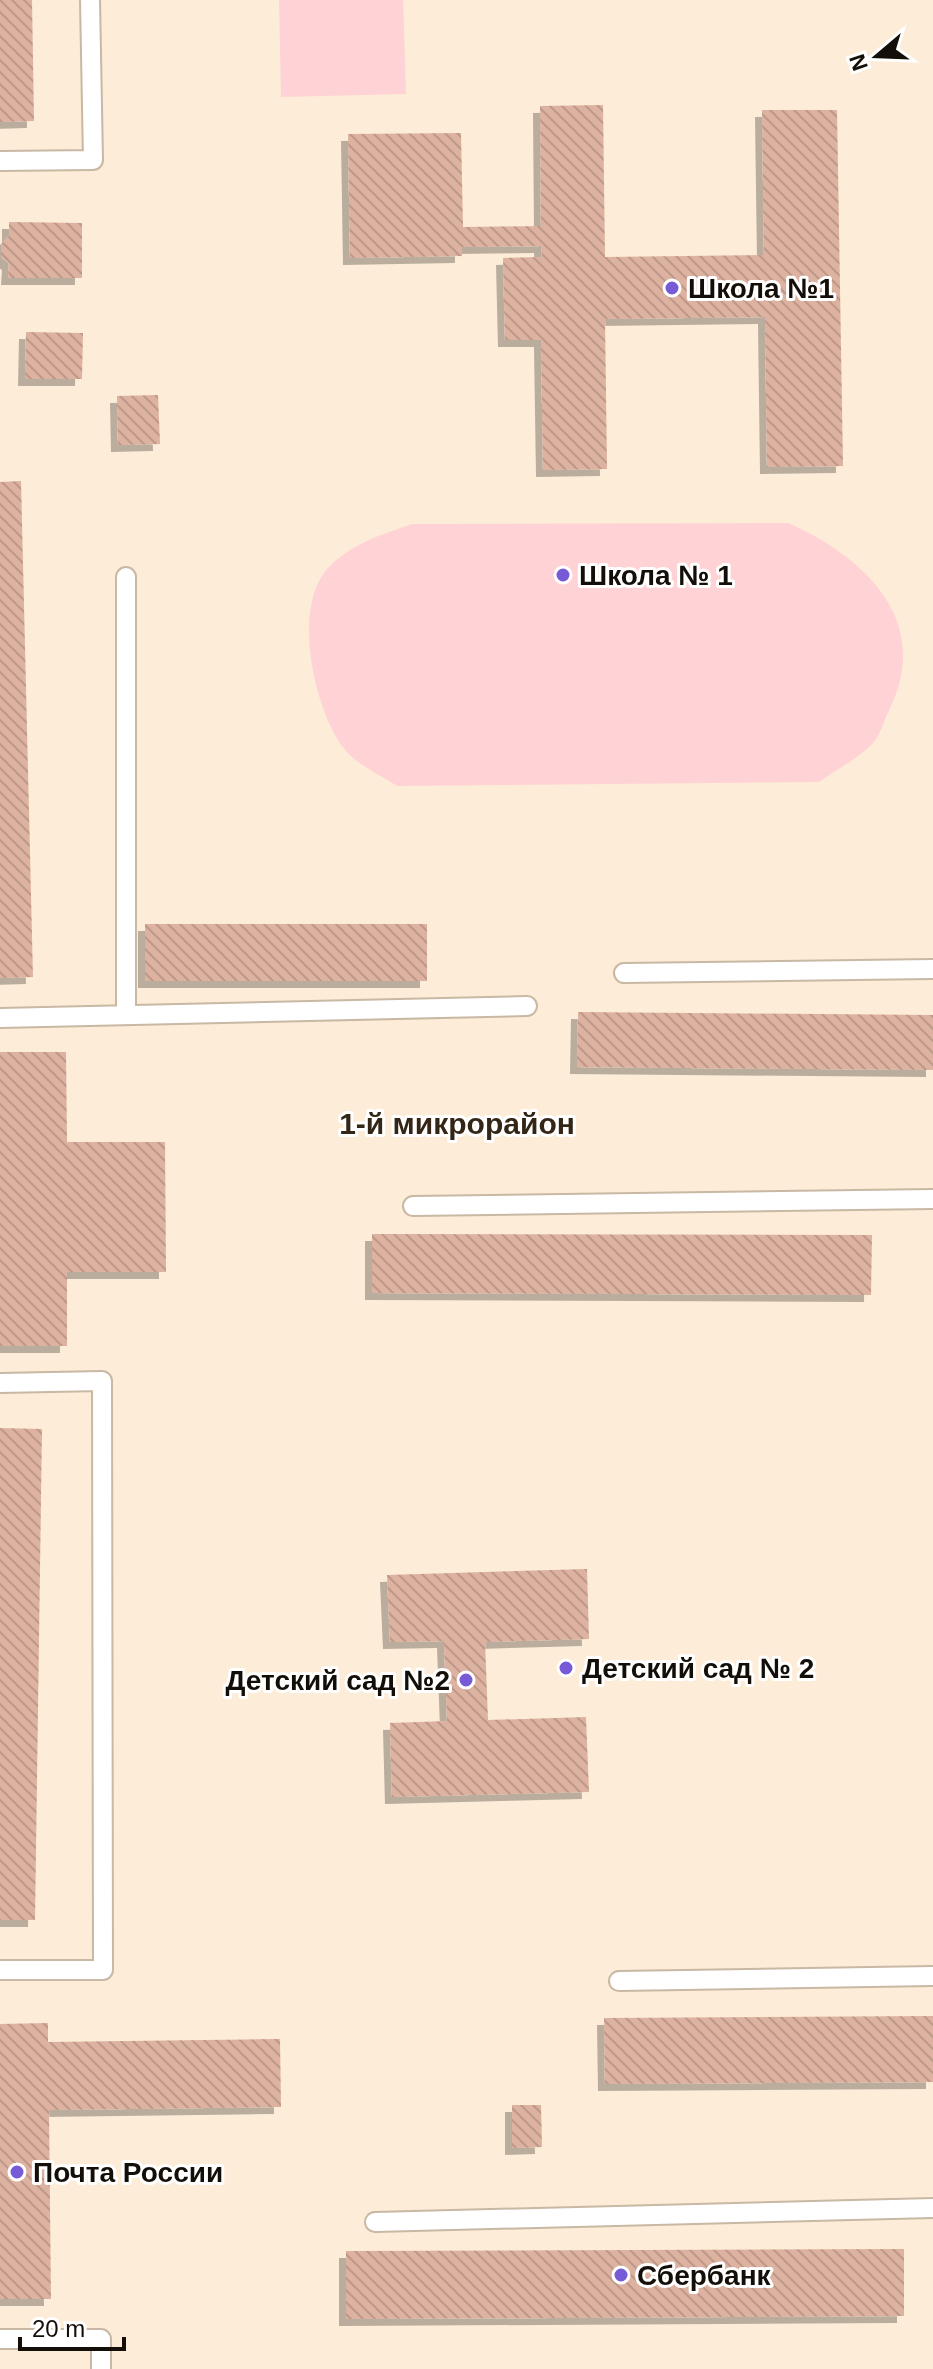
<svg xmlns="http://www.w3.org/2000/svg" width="933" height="2369" viewBox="0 0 933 2369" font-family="Arial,sans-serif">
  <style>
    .garden { fill: #ffd3d5 }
    .building { fill: url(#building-back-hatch); filter: url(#shadow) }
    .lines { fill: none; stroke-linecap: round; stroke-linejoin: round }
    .lane-casing { stroke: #c8b8a4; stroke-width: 22 }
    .lane { stroke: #fff; stroke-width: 18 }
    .poi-dot { fill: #775bd6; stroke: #fff; stroke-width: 3 }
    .labels { text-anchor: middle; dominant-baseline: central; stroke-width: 6; stroke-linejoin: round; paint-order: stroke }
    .poi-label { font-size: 28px; font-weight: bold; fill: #140e08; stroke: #fff; text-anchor: start }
    .neighbourhood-label { font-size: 30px; font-weight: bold; fill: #332616; stroke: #fff }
  </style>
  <defs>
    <pattern id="building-back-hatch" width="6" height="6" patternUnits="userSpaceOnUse" patternTransform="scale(2)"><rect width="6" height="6" fill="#ddb2a0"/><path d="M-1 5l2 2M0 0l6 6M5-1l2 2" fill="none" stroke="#bd9888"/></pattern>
    <filter id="shadow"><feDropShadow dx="-7" dy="7" stdDeviation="0" flood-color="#0004"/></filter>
  </defs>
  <rect width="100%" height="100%" fill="#fdecd7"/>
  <!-- garden -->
  <path class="garden" d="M279,0H403L406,94L281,97Z
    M788,523C863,556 933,620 890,708C885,718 881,733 874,742C861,757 835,770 819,782L397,786C382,776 358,765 346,751C314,713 290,604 330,566C353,543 381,535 412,524Z"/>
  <!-- building -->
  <path class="building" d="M0,0H32L34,121L0,122Z
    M603,105L605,257L764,255L762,110H837L843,466L767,467L765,317L605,319L607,469L543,470L541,340H505L503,258L542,257L541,246L462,247V256L350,258L348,134L461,133L463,227L541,226L540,106Z
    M9,222L82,223V278H8L9,263L1,257V244L9,236Z
    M26,332L83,333L82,379H25Z
    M158,395L160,444L118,445L117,396Z
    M21,481L33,977L0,978V482Z
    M145,924H427V981H145Z
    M578,1012L933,1015V1070L577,1067Z
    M0,1052H66L67,1142H165L166,1272H67V1346H0Z
    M372,1234L872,1235L871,1295L372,1293Z
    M0,1428L42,1429L35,1920H0Z
    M587,1569L589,1639L485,1642L488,1720L586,1717L589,1792L392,1797L390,1723L447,1721L444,1641L390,1642L387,1575Z
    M933,2016V2082L605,2084L604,2018Z
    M48,2023V2042L280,2039L281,2107L49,2110L51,2299H0V2024Z
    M512,2105H541L542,2147L512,2148Z
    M904,2249V2316L346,2319V2251Z"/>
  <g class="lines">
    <!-- lane casing -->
    <g class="lane-casing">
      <path id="lane" d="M0,161L93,160L90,0
        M624,973L933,969
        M126,1015V577
        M0,1018L527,1006
        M413,1206L933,1199
        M0,1383L102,1381L103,1970H0
        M619,1981L933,1976
        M375,2222L933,2208
        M0,2339H101V2369"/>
    </g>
    <!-- lane -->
    <use href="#lane" class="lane"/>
  </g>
  <!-- markers -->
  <g class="poi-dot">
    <circle cx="672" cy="288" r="8"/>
    <circle cx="563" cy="575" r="8"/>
    <circle cx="566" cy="1668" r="8"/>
    <circle cx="466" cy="1680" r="8"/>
    <circle cx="17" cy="2172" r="8"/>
    <circle cx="621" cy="2275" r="8"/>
  </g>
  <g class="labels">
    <!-- poi labels -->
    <g class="poi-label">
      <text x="688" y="288">Школа №1</text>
      <text x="579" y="575">Школа № 1</text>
      <text x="582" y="1668">Детский сад № 2</text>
      <text x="450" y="1680" text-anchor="end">Детский сад №2</text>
      <text x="33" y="2172">Почта России</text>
      <text x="637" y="2275">Сбербанк</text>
    </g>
    <!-- neighbourhood labels -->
    <g class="neighbourhood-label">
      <text x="457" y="1123">1-й микрорайон</text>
    </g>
  </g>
  <!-- north arrow -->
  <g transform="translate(877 56) rotate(251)" stroke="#ffffff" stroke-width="6" paint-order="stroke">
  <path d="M0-6L14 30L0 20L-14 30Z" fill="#140e08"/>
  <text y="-12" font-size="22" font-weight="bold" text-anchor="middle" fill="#140e08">N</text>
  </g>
  <!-- scale -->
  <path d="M20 2337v12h104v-12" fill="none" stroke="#140e08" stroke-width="4"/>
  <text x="32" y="2337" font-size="24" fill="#140e08" stroke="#ffffff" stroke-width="6" paint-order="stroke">20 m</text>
</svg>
